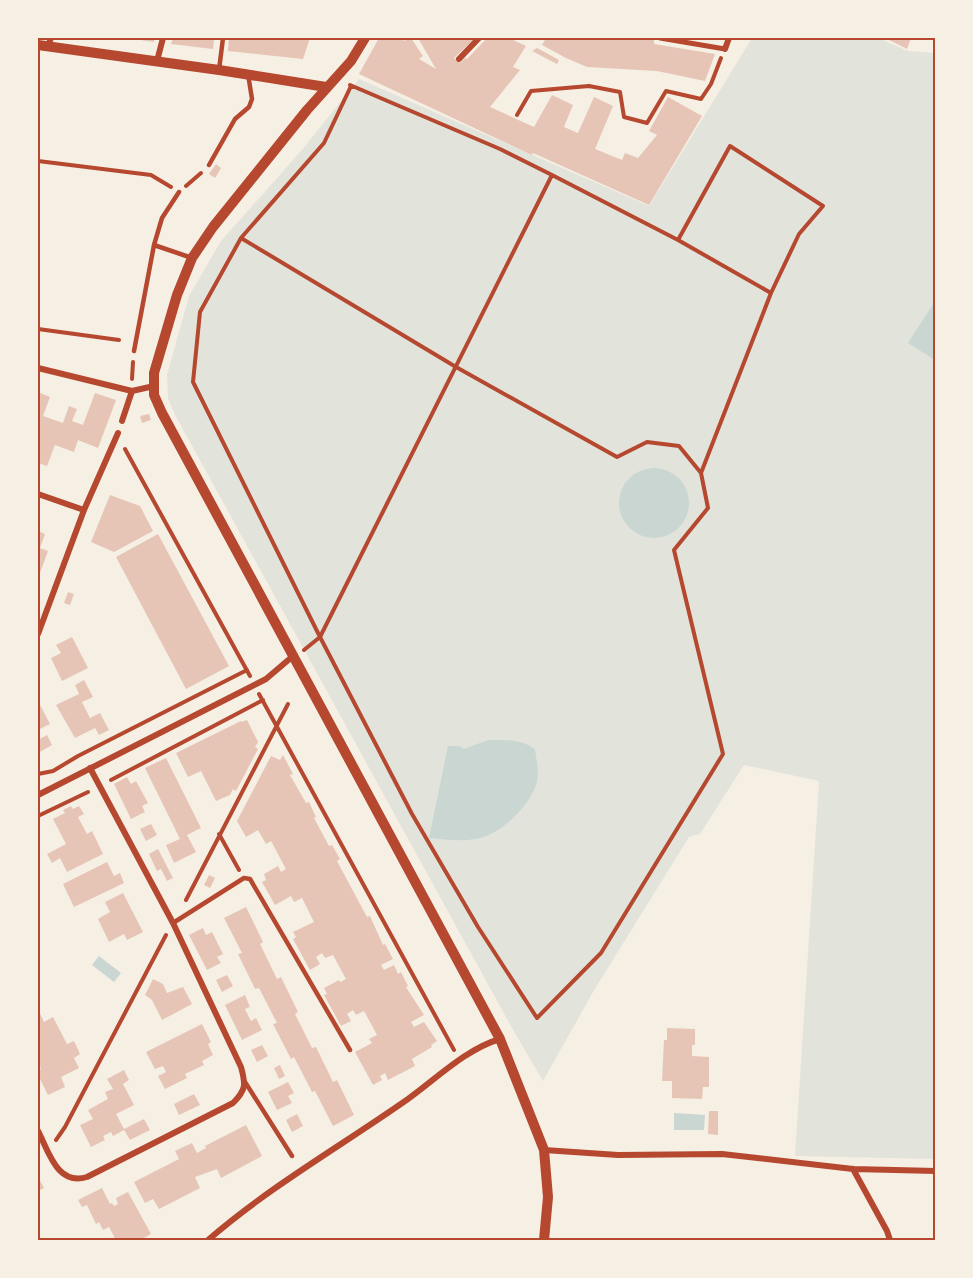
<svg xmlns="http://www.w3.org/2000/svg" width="973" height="1278" viewBox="0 0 973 1278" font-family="Barlow,sans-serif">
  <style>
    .green { fill: #e2e4dc }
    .water { fill: #c9d6d2 }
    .building { fill: #e6c5b7 }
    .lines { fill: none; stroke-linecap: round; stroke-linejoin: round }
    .path { stroke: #b5482f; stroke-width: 4 }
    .service { stroke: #b5482f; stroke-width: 4.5 }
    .pedestrian { stroke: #b5482f; stroke-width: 5 }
    .minor { stroke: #b5482f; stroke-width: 6 }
    .tertiary { stroke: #b5482f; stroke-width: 10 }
    .neatline { fill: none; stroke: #b5482f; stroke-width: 2 }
  </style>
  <rect width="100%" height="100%" fill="#f6efe4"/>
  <!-- green -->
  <path class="green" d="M752,38H878L908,51L935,53V1159L795,1156L819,781L744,765L700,834L689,837L593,992L543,1081L512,1028L174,413L168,398L167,375L189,296L221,241L301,151L359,79L649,206Z"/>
  <!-- water -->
  <path class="water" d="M935,301V360L908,343Z
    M619 503a35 35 0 1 1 70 0a35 35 0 1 1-70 0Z
    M488,740C505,740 521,739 535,749C536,758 540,776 536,785C529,806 502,833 480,838C464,842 446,840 429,838L448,746H460L464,749Z
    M99,956L121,973L114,982L92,965Z
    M674,1113L705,1115L704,1130H674Z"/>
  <!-- building -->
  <path class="building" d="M127,38H155L154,42Z
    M173,38H214L213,49L171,44Z
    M229,38H310L303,59L228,51Z
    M379,38H400L405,41L407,38H411L423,56L419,59L436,69L418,38H475L454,58L460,63L465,58L467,59L487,38H509L526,46L513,67L520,70L490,107L534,127L552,95L573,105L564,127L578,133L594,97L613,106L595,149L622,160L625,153L638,158L657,135L649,131L668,97L702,116L649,205L533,153L532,155L359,74Z
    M546,38H654V44L715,54L705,81L657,71L587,67L566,58L542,45Z
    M885,38H911L907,49Z
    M537,48L559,60L557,64L532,51Z
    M216,164L221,168L215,178L209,174Z
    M38,392L50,397L43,416L63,423L69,406L77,409L72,421L83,425L95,393L116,400L98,448L78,440L74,452L55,445L47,466L38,463Z
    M149,414L151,420L142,423L140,416Z
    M110,495L140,506L153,531L114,552L91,542Z
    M38,531L45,534L40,548L48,551L40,573L38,572Z
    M158,534L229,666L186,689L116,557Z
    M68,592L74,594L70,605L64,603Z
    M72,637L88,668L62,681L51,658L61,653L56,645Z
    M84,680L93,697L82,702L90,718L100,713L109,730L99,735L95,728L75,738L56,705L79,694L75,685Z
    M38,701L50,724L38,730Z
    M247,720L258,742L255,747L258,749L236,791L233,789L230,795L216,801L201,771L188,777L176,753L241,721V722Z
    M47,735L52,745L38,753V740Z
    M283,755L293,774L290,775L306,803L309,802L316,817L314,818L329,846L332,845L340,859L337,861L367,917L370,916L383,945L385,944L393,959L381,965L384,970L394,965L398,974L401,972L408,986L406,987L424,1015L411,1022L414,1027L424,1022L437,1041L431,1045L432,1047L412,1059L415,1066L388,1080L385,1073L380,1076L382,1080L373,1085L355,1052L372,1043L369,1039L377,1035L364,1011L356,1015L353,1010L347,1014L351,1021L341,1026L324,995L327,994L324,988L339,980L340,982L346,979L333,955L325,958L322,953L316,957L320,964L310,970L293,939L296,937L293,932L314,922L302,898L294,902L291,896L275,905L262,882L266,880L264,874L278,866L281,872L286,869L271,841L266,844L258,830L246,837L237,821L271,756L280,760Z
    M166,758L201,828L187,835L196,852L174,863L166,845L180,839L145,768Z
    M127,777L131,784L136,781L148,803L142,806L145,812L131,819L114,784Z
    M71,806L73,809L79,806L84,814L78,817L87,834L92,831L103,854L67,872L60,858L52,863L47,854L66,844L53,819L65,813L63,810Z
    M151,824L157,835L146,841L140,829Z
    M158,849L173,878L167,881L161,869L157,871L149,854Z
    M107,862L114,876L120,873L124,883L74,907L63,884Z
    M209,875L215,878L210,888L204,885Z
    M123,893L143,932L127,940L124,934L109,942L98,919L110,912L105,902Z
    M246,907L263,942L260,944L277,979L281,977L298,1012L295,1014L312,1048L316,1047L333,1082L337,1080L354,1115L333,1126L315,1091L312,1092L294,1057L291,1059L273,1024L277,1023L259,988L255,989L238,954L242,953L224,918Z
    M203,928L206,935L212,932L223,954L217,957L221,963L207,970L189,935Z
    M227,975L233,986L222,992L216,980Z
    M153,979L163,984L167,993L183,987L192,1004L162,1020L152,1000L145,995Z
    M245,995L250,1007L245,1009L251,1021L256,1018L262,1030L242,1040L225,1005Z
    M38,1009L44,1022L53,1017L67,1044L74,1041L80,1054L74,1058L79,1068L61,1077L65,1087L48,1095L38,1075V1071L41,1069L38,1062L40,1058L38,1054Z
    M202,1024L211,1042L208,1044L213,1055L202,1061L204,1065L185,1074L187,1078L165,1089L158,1076L166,1072L163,1066L155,1069L146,1052Z
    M667,1028L695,1029V1045H692V1056L709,1057V1087H703L702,1099L672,1098V1081H662L664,1040H667Z
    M262,1045L268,1056L257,1062L251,1050Z
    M280,1065L285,1076L279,1079L274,1068Z
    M124,1070L129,1080L123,1084L134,1105L116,1114L124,1129L144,1119L150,1130L130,1140L124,1130L113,1136L111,1132L103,1136L105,1140L91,1147L80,1125L93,1119L88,1110L108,1099L105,1092L113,1089L107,1079Z
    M288,1082L294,1093L288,1096L292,1103L277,1110L268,1092Z
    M194,1094L200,1105L179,1115L174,1104Z
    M709,1111H718V1135L708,1134Z
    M297,1114L303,1126L292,1132L286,1120Z
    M246,1125L262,1156L221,1178L217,1169L195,1177L200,1188L159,1209L153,1199L145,1203L134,1182L179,1159L175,1151L192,1143L197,1153L206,1148L205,1146Z
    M38,1177L44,1188L38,1191Z
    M102,1188L110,1204L112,1203L114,1206L118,1204L116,1198L128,1192L151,1234L140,1240H116L109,1227L103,1230L99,1222L96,1224L87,1205L82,1207L78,1200Z"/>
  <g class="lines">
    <!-- path -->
    <path class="path" d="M517,115L531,91L589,86L620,92L624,117L647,123L666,91L701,99L711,84L721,58
      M38,161L151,175L171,187
      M552,175L678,240L730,146L823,206L799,234L771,293L701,473
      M186,186L201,173
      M241,238L456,367L617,457L647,442L679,446L701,473L708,508L674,550L723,754L601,953L537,1018L478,927L412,814L320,637L552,175L500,149L350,85
      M678,240L771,293
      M38,329L119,340
      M132,379L133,362
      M125,449L250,676
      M304,650L320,637L193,382L200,312L241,238L324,143L351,86
      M259,694L454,1050
      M38,774L53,771L78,756L247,670
      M111,780L263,700
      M38,816L88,792
      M219,834L239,870
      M186,900L288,704
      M56,1140L65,1127L166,935"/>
    <!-- service -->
    <path class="service" d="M219,70L223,38
      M209,165L235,119L249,107L252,99L248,74
      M154,245L192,258
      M134,351L154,245L162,218L179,192
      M173,923L244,878L250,879L350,1050
      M245,1082L292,1156"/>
    <!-- pedestrian -->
    <path class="pedestrian" d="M660,38L725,49"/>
    <!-- minor -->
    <path class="minor" d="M48,46L51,38
      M725,49L729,38
      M459,59L479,38
      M157,61L163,38
      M38,368L132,391L154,386
      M122,421L132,391
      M38,494L84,510L38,634
      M84,510L118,433
      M38,795L266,679L293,656
      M38,1131C49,1152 57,1186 87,1177L233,1103C246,1090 246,1085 241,1067L173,923L90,768
      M544,1150L618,1155L722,1154L853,1169L936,1171
      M853,1169L887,1231L890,1240
      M208,1240C269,1187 341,1146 408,1099C436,1079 466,1049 500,1039"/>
    <!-- tertiary -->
    <path class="tertiary" d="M365,38L351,61L307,110L213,227L192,258L177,295L154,373V395L162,413L500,1039L544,1150L548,1197L544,1240
      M38,45L219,70L326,87"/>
  </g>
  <!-- border -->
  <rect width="973" height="1278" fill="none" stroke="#f6efe4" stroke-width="78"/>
  <rect x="39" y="39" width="895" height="1200" class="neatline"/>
</svg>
